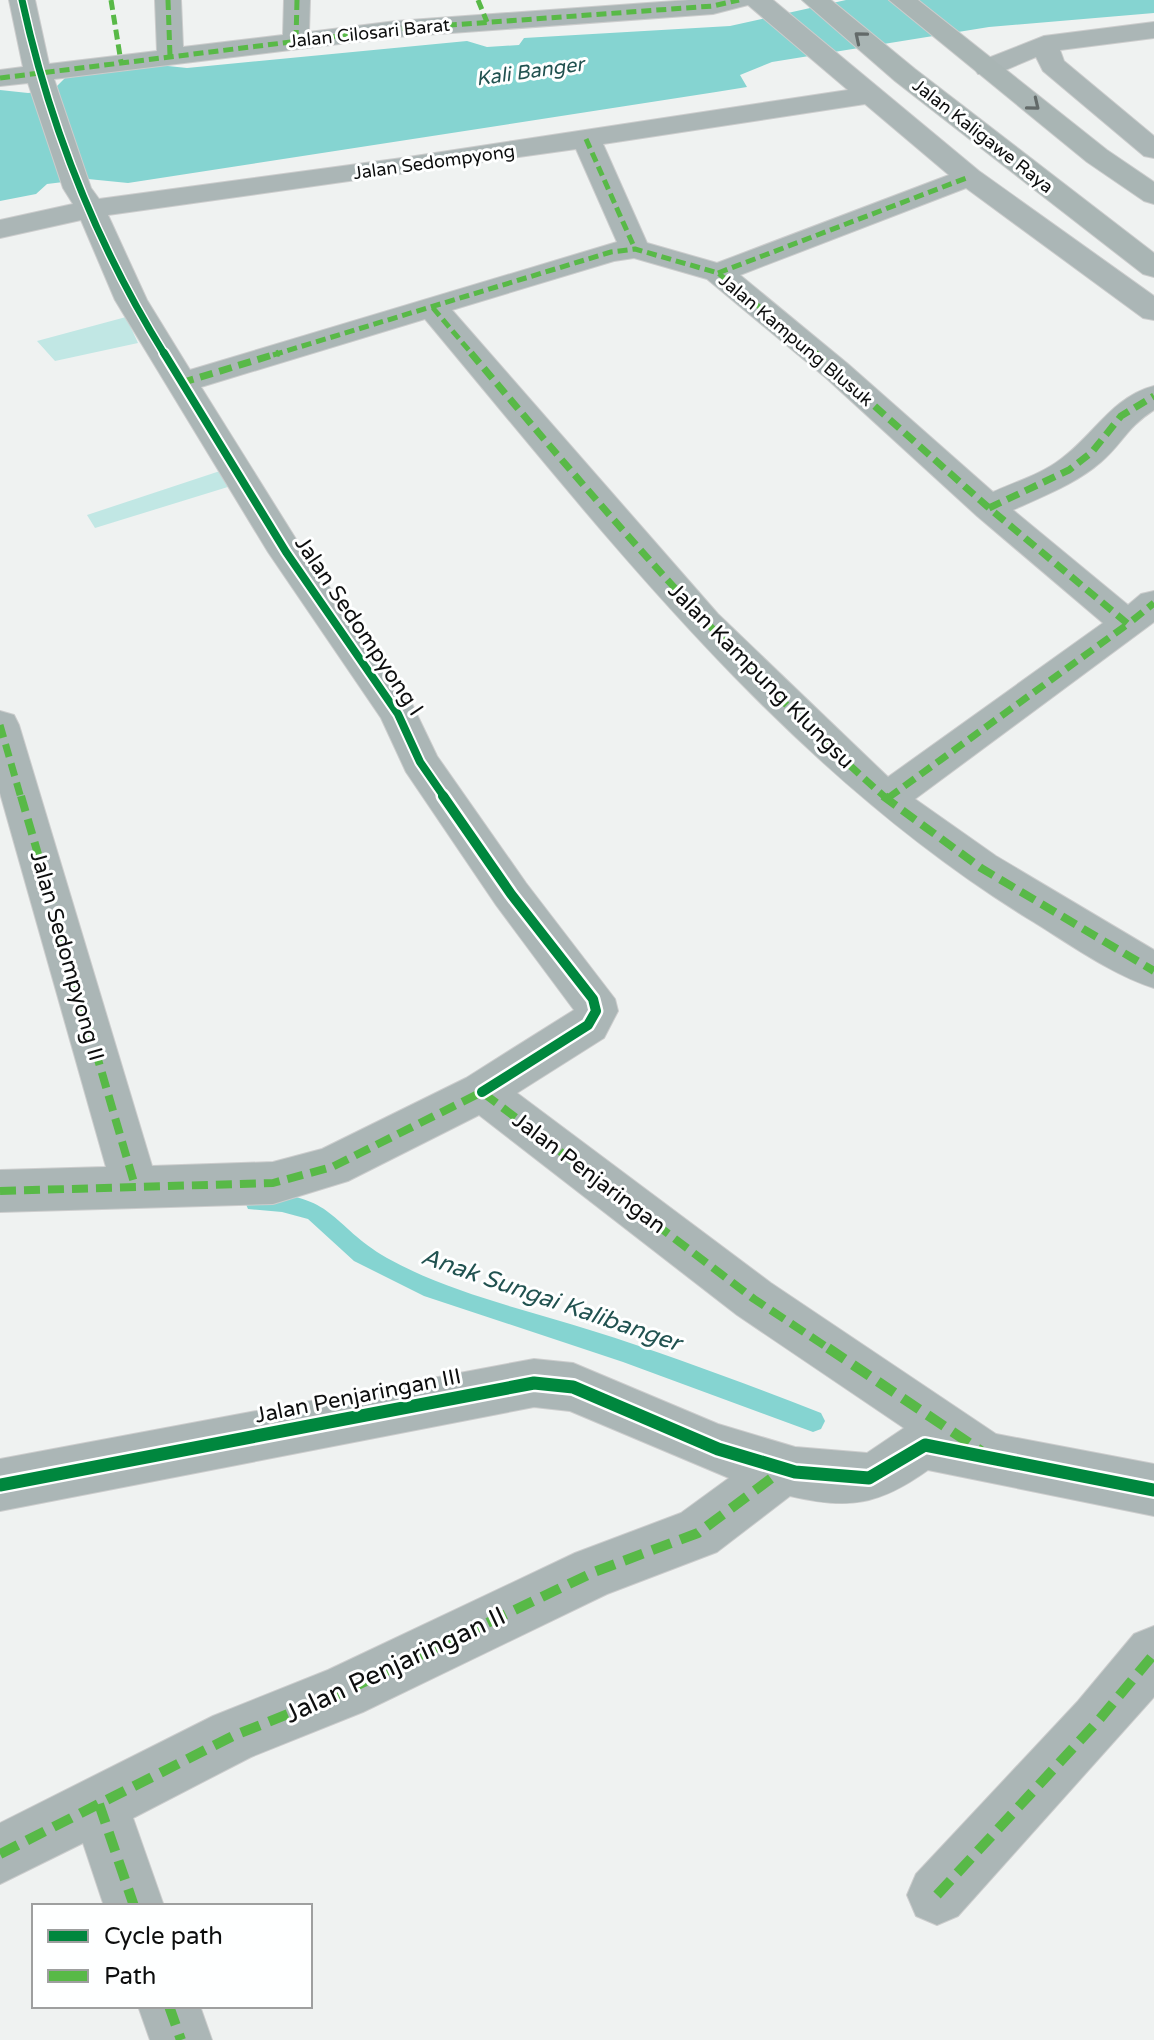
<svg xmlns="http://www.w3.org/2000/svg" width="1154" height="2040" viewBox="0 0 1154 2040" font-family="'Varela Round',sans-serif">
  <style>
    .green { fill: #c1e7e4 }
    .water { fill: #85d4d1 }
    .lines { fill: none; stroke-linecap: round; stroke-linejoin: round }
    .stream { fill: #85d4d1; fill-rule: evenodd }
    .street-casing { stroke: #cccdcd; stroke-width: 2 }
    .highway-casing { stroke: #cccdcd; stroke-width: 2 }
    .street { fill: #abb6b6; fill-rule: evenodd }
    .highway { fill: #a9b5b4; fill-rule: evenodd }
    .quiet-far3 { stroke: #58b947; stroke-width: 5; stroke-dasharray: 10 5; stroke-linecap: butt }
    .quiet-far2 { stroke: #58b947; stroke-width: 7; stroke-dasharray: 13 7; stroke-linecap: butt }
    .quiet-far1 { stroke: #58b947; stroke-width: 8; stroke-dasharray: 16 8; stroke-linecap: butt }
    .quiet { stroke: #58b947; stroke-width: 10; stroke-dasharray: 20 10; stroke-linecap: butt }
    .cycleway-far3-casing { stroke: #feffff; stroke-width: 10 }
    .cycleway-far2-casing { stroke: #feffff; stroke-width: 12 }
    .cycleway-far1-casing { stroke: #feffff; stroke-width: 15 }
    .cycleway-casing { stroke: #feffff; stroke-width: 18 }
    .cycleway-far3 { stroke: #00873e; stroke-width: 7 }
    .cycleway-far2 { stroke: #00873e; stroke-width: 8 }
    .cycleway-far1 { stroke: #00873e; stroke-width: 10 }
    .cycleway { stroke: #00873e; stroke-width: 13 }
    .oneway { stroke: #636a69 }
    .labels { text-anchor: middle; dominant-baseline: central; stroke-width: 6; stroke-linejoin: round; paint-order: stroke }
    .far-street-label { font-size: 18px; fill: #0d0e0e; stroke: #feffff }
    .far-water-label { font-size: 20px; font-style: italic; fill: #215250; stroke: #feffff }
    .street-label { font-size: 22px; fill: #0d0e0e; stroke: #feffff }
    .water-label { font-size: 24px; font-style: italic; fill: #215250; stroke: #feffff }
    .near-street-label { font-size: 26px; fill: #0d0e0e; stroke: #feffff }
  </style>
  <rect width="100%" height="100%" fill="#eff2f1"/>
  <!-- green -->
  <path class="green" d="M126,317L138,343L55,361L37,341Z
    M223,470L231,486L95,528L87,515Z"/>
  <!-- water -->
  <path class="water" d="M846,0H1154V13L989,27L772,62L740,75L747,87L716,92L128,183L88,179L47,184L36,194L0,201V90L28,93L53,90L65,78L158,65L187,68L467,41L487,47L519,45L524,38L730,26Z"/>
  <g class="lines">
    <!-- stream -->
    <path class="stream" d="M256,1193C336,1194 329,1224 387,1258C450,1293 524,1309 593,1331C670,1355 746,1384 821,1413L825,1421L821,1429L813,1432L623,1362L424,1296L354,1261L308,1219L282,1212L248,1209L245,1202L248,1195Z"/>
    <!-- street casing -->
    <g class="street-casing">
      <path id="street" d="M9,0H35L49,64L157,51L155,0H181L183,47L283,35L284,0H310L309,32L396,21L689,0H773L979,171L1154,296V320L1143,318L966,188L740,275L848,364L993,492C1015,482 1042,474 1061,459C1094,435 1112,397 1154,386V410C1126,428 1123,443 1101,462C1076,484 1043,496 1013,510L1128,605L1141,594L1154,591V622L915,799L996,856L1154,950V988C1110,974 1067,942 1027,918C781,765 608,538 425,319L201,387L299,544L412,704L437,756L526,883L615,999L618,1011L604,1038L517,1093L771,1283L996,1434L1154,1464V1516L928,1470C879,1505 849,1510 790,1496L717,1552L607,1594L363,1712L251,1757L133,1818L164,1906H104L83,1843L0,1884V1823L213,1716L328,1670L575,1553L681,1513L729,1478L570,1411L534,1407L0,1511V1459L534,1359L573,1363L718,1424L795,1447L867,1453L904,1428L737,1315L479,1115L348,1181L273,1204L0,1212V1170L106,1167L0,793V711L14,715L19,725L152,1166L273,1162L322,1149L466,1078L574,1010L496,905L406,772L381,718L268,552L115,300L81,220L0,238V220L73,204L63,188L28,83L0,86V70L23,67ZM748,5L848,90L402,158L99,199L91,188L54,79L396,37L713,14ZM865,104L949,175L717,263L647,243L603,144ZM576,149L617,242L190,370L147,300L108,215ZM634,258L707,279L826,378L977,516L1103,623L888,777L718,614L452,310L614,261Z
        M1154,22V38L1060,50L1064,61L1154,136V158L1144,156L1043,71L1036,57L996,74H978L974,68L978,62L1044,36Z
        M1154,1626V1697L958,1916L937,1925L916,1916L907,1895L916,1874L1078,1701L1134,1634Z
        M138,2006H200L212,2040H150Z"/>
    </g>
    <!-- highway casing -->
    <g class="highway-casing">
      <path id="highway" d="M802,0H831L915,69L1154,253V277L1143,274L895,81Z
        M889,0H918L1107,150L1154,182V204L1144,201L1087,162Z"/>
    </g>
    <!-- street -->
    <use href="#street" class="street"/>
    <!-- highway -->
    <use href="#highway" class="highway"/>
    <!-- quiet-far3 -->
    <path class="quiet-far3" d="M111,0L121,62
      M168,0L170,56
      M478,0L487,22
      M296,40L297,0
      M0,78L396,29L713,6L739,0
      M586,139L635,249
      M718,273L969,177
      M433,308L473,355
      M273,355L611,252L635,249L718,273L818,355"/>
    <!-- quiet-far2 -->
    <path class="quiet-far2" d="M471,353C602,508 733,663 886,798
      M815,353L989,508L1128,624L1154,603
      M181,383L279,353
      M989,508L1069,470L1092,452L1121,416L1154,396
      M0,725L21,798
      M888,798L1128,624"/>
    <!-- quiet-far1 -->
    <path class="quiet-far1" d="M21,796L135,1186
      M883,796L981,868L1154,971
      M887,798L890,796
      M0,1191L273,1183L332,1167L482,1092L754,1299L831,1350"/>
    <!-- quiet -->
    <path class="quiet" d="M828,1348L981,1451
      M99,1804L134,1906
      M0,1854L233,1736L343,1692L594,1572L698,1533L785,1468
      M937,1895L1098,1721L1154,1654
      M169,2006L181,2040"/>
    <!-- cycleway-far3 casing -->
    <g class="cycleway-far3-casing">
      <path id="cycleway-far3" d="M22,0C50,128 96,244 165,355"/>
    </g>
    <!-- cycleway-far2 casing -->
    <g class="cycleway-far2-casing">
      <path id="cycleway-far2" d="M164,353L286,552L398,714L420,762L445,798"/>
    </g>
    <!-- cycleway-far1 casing -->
    <g class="cycleway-far1-casing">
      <path id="cycleway-far1" d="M443,796L511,894L593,999L596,1011L588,1025L482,1092"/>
    </g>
    <!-- cycleway casing -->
    <g class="cycleway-casing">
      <path id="cycleway" d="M0,1485L534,1383L573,1387L718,1449L795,1472L869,1478L925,1445L1154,1490"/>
    </g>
    <!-- cycleway-far3 -->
    <use href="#cycleway-far3" class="cycleway-far3"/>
    <!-- cycleway-far2 -->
    <use href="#cycleway-far2" class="cycleway-far2"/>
    <!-- cycleway-far1 -->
    <use href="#cycleway-far1" class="cycleway-far1"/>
    <!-- cycleway -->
    <use href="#cycleway" class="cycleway"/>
  </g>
  <!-- one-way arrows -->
  <defs><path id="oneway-chevron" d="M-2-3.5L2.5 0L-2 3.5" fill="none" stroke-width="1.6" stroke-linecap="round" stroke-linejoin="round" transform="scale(2)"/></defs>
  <g class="oneway">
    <use href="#oneway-chevron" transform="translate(860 37) rotate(-140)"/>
    <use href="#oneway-chevron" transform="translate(1034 105) rotate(39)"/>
  </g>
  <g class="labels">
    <!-- far-street labels -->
    <g class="far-street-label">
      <text transform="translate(369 33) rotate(-6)">Jalan Cilosari Barat</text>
      <text transform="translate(983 136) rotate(38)">Jalan Kaligawe Raya</text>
      <text transform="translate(434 162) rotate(-8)">Jalan Sedompyong</text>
      <text transform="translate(796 340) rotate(40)">Jalan Kampung Blusuk</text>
    </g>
    <!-- far-water labels -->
    <g class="far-water-label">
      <text transform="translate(530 72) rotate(-8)">Kali Banger</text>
    </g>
    <!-- street labels -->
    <g class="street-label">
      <text transform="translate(359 626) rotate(56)">Jalan Sedompyong I</text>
      <text transform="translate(761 676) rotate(45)">Jalan Kampung Klungsu</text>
      <text transform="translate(67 956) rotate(74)">Jalan Sedompyong II</text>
      <text transform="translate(589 1173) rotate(37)">Jalan Penjaringan</text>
      <text transform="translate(358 1396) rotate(-11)">Jalan Penjaringan III</text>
    </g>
    <!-- water labels -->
    <g class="water-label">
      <text transform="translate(551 1300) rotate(19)">Anak Sungai Kalibanger</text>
    </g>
    <!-- near-street labels -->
    <g class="near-street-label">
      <text transform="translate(395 1665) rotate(-25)">Jalan Penjaringan II</text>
    </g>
  </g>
  <!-- legend -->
  <rect x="32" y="1904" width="280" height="104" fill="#feffff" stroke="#9e9f9f" stroke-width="2"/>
  <rect x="48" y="1930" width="40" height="12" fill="#00873e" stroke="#9e9f9f" stroke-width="2"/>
  <text x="104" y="1944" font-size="24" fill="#0d0e0e">Cycle path</text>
  <rect x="48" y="1970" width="40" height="12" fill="#58b947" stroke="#9e9f9f" stroke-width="2"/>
  <text x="104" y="1984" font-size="24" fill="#0d0e0e">Path</text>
</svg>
